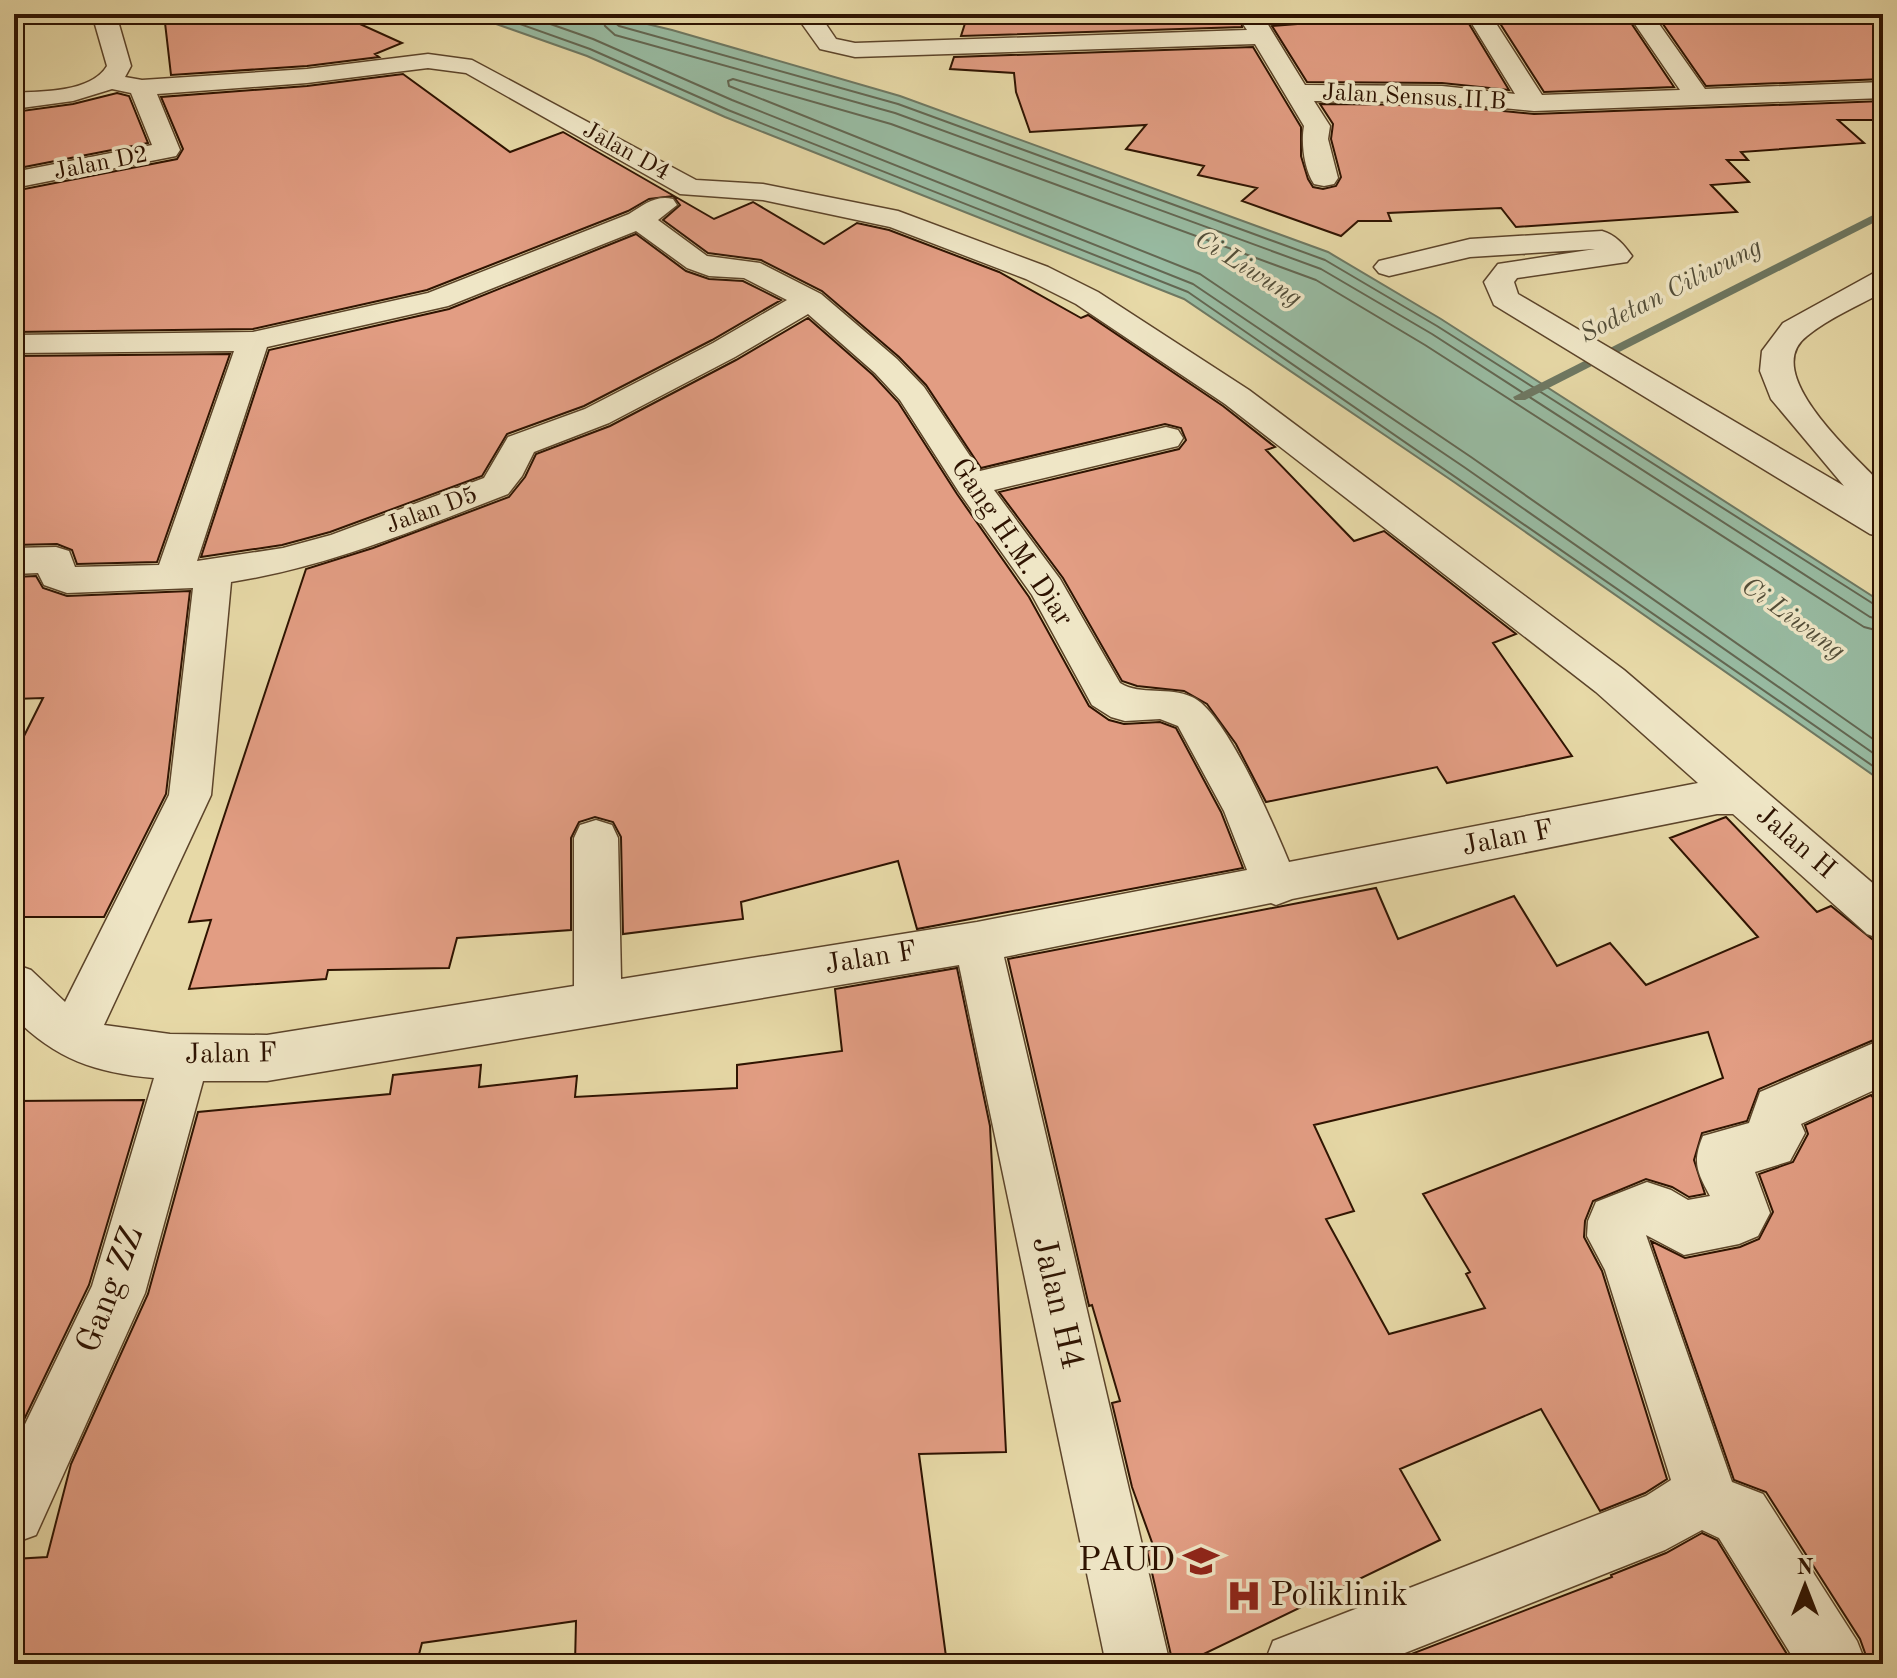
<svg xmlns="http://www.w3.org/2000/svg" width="1897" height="1678" viewBox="0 0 1897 1678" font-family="'Old Standard TT',serif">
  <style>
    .water { fill: #98bba2; stroke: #6e7862; stroke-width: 2 }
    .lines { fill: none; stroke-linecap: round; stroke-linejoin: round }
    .shore { stroke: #636752; stroke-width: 2 }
    .stream { fill: #6e7862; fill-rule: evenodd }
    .building { fill: #e29d83; stroke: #2e1301; stroke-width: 2; fill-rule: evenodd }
    .minor-casing { stroke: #5c442a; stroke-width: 3 }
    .minor { fill: #efe6c6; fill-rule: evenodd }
    .labels { text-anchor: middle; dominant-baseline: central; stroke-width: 7; stroke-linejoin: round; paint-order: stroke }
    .far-street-label { font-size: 24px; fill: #2e1301; stroke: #efe6c6 }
    .far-water-label { font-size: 26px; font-style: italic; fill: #534e39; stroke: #efe6c6 }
    .street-label { font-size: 28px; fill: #2e1301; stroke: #efe6c6 }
    .near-street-label { font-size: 34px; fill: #2e1301; stroke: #efe6c6 }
    .near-poi-label { font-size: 34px; fill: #2e1301; stroke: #efe6c6; text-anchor: end }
  </style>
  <rect width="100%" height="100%" fill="#e7d9a7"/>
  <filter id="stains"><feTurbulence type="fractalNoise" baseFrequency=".0025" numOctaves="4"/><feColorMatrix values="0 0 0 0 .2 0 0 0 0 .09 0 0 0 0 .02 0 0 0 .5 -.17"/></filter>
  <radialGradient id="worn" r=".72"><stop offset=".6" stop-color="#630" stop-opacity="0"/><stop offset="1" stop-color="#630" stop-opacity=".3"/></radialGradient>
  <!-- water -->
  <path class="water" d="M468,14H606L672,30L900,96L1328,252L1441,319L1883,603V782L1454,482L1184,299L725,117L587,56Z"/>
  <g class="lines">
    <!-- shore -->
    <path class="shore" d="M492,14L590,49L728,110L1188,292L1883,773
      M522,14L593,39L732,100L1193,284L1464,467L1883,760
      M602,14L605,26L615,35L895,113L1321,269L1432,334L1870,617L1883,620
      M612,14L613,21L619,26L898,104L1325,260L1437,326L1883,610
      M1883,632L1864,627L1425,345L1316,280L891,124L733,79L728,81L729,86L1200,274L1471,457L1883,746"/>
    <!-- stream -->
    <path class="stream" d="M1883,210V218L1525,400H1515L1513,397Z"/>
  </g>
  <!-- building -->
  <path class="building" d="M164,14H338L402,43L375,54L379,57L307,66L171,75Z
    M968,14H1241L1242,27L961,36Z
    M1360,14H1463L1509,90L1442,83L1307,82L1272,26L1310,23L1314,19L1366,22Z
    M1494,14H1625L1674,87L1544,92Z
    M1656,14H1883V79L1706,86Z
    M1253,47L1301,127V156L1308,179L1313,187L1323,189L1336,186L1341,177L1331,139L1333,124L1320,104L1442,105L1534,114L1883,101V120H1838L1864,143L1741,152L1748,160H1727L1749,182L1711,185L1737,212L1516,227L1501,208L1388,213L1391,221H1358L1341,236L1242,201L1257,188L1198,175L1204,166L1126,149L1146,125L1030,132L1016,92L1014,73L950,69L954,57Z
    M403,74L510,152L563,132L714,219L753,202L824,244L857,223L889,230L999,272L1081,318L1088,315L1223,406L1275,447L1266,450L1354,541L1384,531L1516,634L1493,643L1572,756L1447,783L1437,767L1266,802L1236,744L1207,704L1184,691L1137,686L1122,681L1063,578L999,492L1179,449L1186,440L1181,428L1165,424L981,468L926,385L899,357L822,291L761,260L708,253L663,220L680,205L673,196L649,199L628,211L427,290L253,329L14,332V191L177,159L183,149L161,97L307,86Z
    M117,93L129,96L148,143L14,169V112L73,104Z
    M636,234L686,271L709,279L743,281L781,300L712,340L584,406L507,434L482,476L330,532L282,545L201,557L269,350L449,309Z
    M808,318L873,375L898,402L957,494L1029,597L1089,706L1109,720L1124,724L1160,722L1176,728L1221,812L1243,868L917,929L898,861L741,902L743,919L623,934L621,837L613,822L595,817L579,822L571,838V930L457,938L449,968L328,970L326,979L189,989L211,920L189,922L306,569L373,548L509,497L525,477L536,454L610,426L736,360Z
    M230,354L157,562L77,564L72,550L57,544L14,545V356Z
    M36,576L43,588L67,596L190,591L166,794L104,917H14V756L43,698L14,699V577Z
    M1726,817L1817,912L1831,906L1883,948V1036L1759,1089L1747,1121L1702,1133L1694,1160L1705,1194L1689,1197L1672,1187L1646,1179L1593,1201L1585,1221L1584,1237L1602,1271L1667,1479L1645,1493L1600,1511L1541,1409L1400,1469L1440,1540L1183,1664H1173L1147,1551L1154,1548L1132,1487L1112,1403L1120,1401L1092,1305L1089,1306L1008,959L1376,888L1398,939L1514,896L1557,966L1610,943L1646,985L1758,937L1670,838ZM1708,1032L1723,1078L1423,1194L1470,1272L1466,1274L1485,1308L1389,1334L1326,1219L1354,1211L1314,1125Z
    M957,968L990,1126L1006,1452L919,1454L947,1664H575L576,1621L422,1643L417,1662L339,1659L337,1664H14V1559L47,1557L71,1464L148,1294L198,1112L390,1094L393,1075L481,1065L479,1087L577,1076L575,1097L737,1088V1065L842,1051L835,989Z
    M1871,1095L1883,1109V1664H1869L1860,1639L1766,1492L1734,1480L1651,1241L1685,1258L1740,1247L1759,1239L1773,1212L1759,1174L1793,1162L1808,1134L1805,1125Z
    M144,1100L89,1285L19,1430H14V1101Z
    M1702,1533L1717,1540L1793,1664H1394L1393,1661L1612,1577L1611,1575L1666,1553Z"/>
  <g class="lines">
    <!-- minor casing -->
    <g class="minor-casing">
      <path id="minor" d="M92,14H116L131,66L125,77L142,80L307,69L428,54L472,60L696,180L763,184L898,211L1048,267L1098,292L1249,390L1624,670L1883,892V940L1867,934L1733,814H1717L1292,899L1276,905L1271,903L1004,957L1170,1664H1106L959,965L267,1081H203L145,1293L36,1535L14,1543V1447L92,1286L154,1078C96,1073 55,1059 14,1017V964L31,970L65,1002L169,795L193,588L67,593L44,585L38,573L14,574V548L56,547L69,551L75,567L159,565L234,351L14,353V335L253,332L428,293L629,214C644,205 655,195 673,199L677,205L658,220L707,256L760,263L821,294L897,359L924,387L980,471L1166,427L1178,430L1183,438L1178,446L994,490L1060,579L1120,683C1141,696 1169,686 1192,697C1225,711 1274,826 1289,862L1698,783L1596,692L1225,404L1076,304L1026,279L890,227L763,200L680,194L466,73L428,68L307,83L157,94L180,150L176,156L14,188V172L152,145L131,93L112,89L73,101L14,109V93C41,91 91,93 107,66ZM636,231L687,268L709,276L744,278L787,300L713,343L585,409L508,437L484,478L331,535L283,548L197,561L267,347L448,306ZM808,314L875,373L900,400L959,492L1032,595L1092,705L1111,717L1125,721L1160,719L1178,726L1224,811L1247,870L977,922L621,979L618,838L612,825L596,820L580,825L574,838V986L267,1035L170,1034L104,1025L211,795L231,582C328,567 417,529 508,494L522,476L534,452L609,423L735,357Z
        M795,14H819L836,39L855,43L1247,30L1243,24L1244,14H1313L1310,20L1267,23L1305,85L1442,86L1515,94L1466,14H1490L1542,95L1680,90L1628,14H1652L1705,89L1883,82V98L1534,111L1442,102L1314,101L1330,126L1328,139L1338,178L1334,184L1324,186L1314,184C1304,169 1301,143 1304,126L1255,44L855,57L820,49Z
        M1602,231C1616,235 1624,245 1632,256L1627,262L1517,278L1514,282L1518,294L1844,486L1771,399L1760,371L1762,351L1783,323L1872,274L1883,271V292C1858,306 1829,318 1807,336C1758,373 1857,457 1883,486V537L1870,534L1494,305L1484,282L1498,264L1595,249L1470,257L1389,276L1379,273L1374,267L1379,261L1470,239Z
        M1883,1039V1086L1801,1124L1805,1133L1790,1161L1755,1172L1770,1213L1758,1236L1739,1244L1684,1255L1646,1235L1732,1482L1763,1494L1857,1641L1866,1664H1797L1719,1538L1702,1530L1665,1550L1377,1664H1264L1273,1641L1646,1496L1671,1480L1605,1270L1587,1236L1588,1221L1596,1202L1647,1182L1671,1190L1688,1200L1710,1196C1697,1172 1692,1162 1703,1136L1749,1123L1760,1092Z"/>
    </g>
    <!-- minor -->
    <use href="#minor" class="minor"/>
  </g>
  <!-- icons -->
  <defs>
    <g id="school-bare" transform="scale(2.76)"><path d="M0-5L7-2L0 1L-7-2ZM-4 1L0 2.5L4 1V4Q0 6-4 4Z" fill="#8f2418" stroke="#efe6c6" stroke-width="2.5" paint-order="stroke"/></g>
    <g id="hospital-bare" transform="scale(2.76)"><path d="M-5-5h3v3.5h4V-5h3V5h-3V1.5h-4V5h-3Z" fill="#8f2418" stroke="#efe6c6" stroke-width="2.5" paint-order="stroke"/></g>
  </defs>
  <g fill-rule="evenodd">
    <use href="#school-bare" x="1201" y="1561"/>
    <use href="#hospital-bare" x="1244" y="1596"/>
  </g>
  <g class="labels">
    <!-- far-street labels -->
    <g class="far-street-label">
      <text transform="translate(1414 98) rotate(3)">Jalan Sensus II B</text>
      <text transform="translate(626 152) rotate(29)">Jalan D4</text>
      <text transform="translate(101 164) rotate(-11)">Jalan D2</text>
      <text transform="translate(432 511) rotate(-20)">Jalan D5</text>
    </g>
    <!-- far-water labels -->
    <g class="far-water-label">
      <text transform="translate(1248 269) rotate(32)">Ci Liwung</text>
      <text transform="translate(1671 291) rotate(-27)">Sodetan Ciliwung</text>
      <text transform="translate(1793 619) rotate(36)">Ci Liwung</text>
    </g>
    <!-- street labels -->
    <g class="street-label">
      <text transform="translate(1011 543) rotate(56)">Gang H.M. Diar</text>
      <text transform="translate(1508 839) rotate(-11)">Jalan F</text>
      <text transform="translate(1795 843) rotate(41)">Jalan H</text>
      <text transform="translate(871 959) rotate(-9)">Jalan F</text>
      <text transform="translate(231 1055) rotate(-1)">Jalan F</text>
    </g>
    <!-- near-street labels -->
    <g class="near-street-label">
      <text transform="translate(111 1290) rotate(-69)">Gang ZZ</text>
      <text transform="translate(1057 1303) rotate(77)">Jalan H4</text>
    </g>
    <!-- near-poi labels -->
    <g class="near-poi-label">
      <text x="1175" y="1561">PAUD</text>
      <text x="1270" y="1596" text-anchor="start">Poliklinik</text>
    </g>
  </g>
  <!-- margin -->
  <rect width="1897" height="1678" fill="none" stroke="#e7d9a7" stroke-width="48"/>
  <rect x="16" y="16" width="1865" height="1646" fill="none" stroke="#2e1301" stroke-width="4"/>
  <rect x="24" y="24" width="1849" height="1630" fill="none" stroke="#2e1301" stroke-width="2"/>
  <!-- north arrow -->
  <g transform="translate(1805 1586)" stroke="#efe6c6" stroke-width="6" paint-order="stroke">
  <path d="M0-6L14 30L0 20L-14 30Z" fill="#2e1301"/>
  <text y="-12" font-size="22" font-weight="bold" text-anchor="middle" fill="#2e1301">N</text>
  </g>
  <rect width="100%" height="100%" filter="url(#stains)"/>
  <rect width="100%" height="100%" fill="url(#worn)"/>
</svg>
